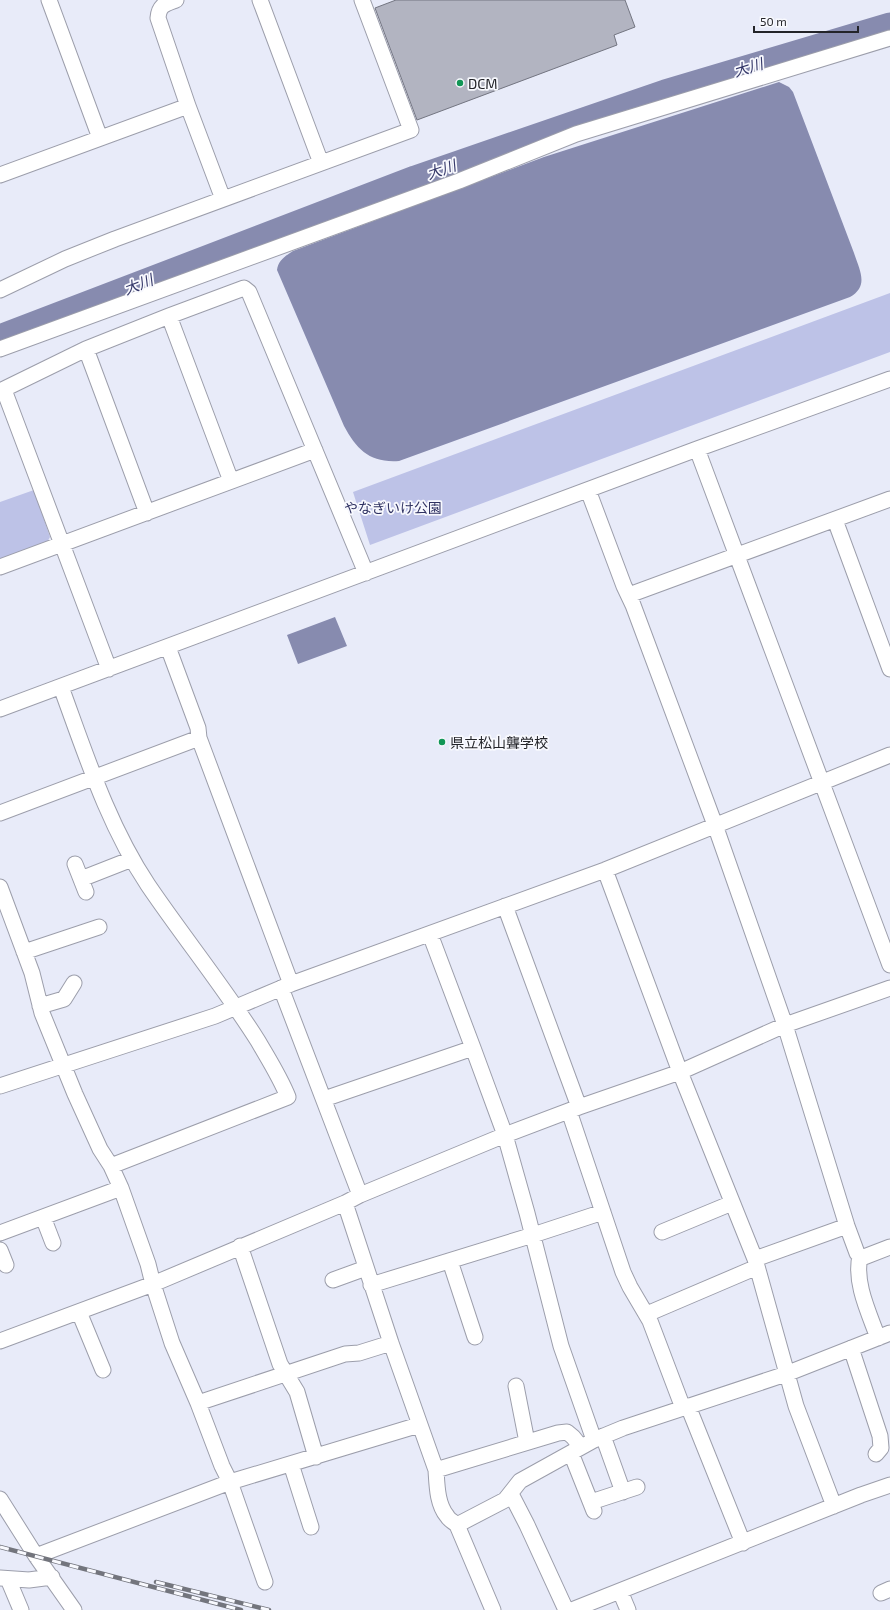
<svg xmlns="http://www.w3.org/2000/svg" width="890" height="1610" viewBox="0 0 890 1610" font-family="'Exo 2','Noto Sans JP',sans-serif">
  <style>
    .green { fill: #bdc2e7 }
    .water { fill: #878baf }
    .lines { fill: none; stroke-linecap: round; stroke-linejoin: round }
    .river { stroke: #878baf; stroke-width: 25 }
    .building { fill: #b2b4c1; stroke: #737581 }
    .minor-casing { stroke: #9c9eab; stroke-width: 17 }
    .minor { stroke: #fff; stroke-width: 15 }
    .rail-casing { stroke: #73757d; stroke-width: 4.5 }
    .rail { stroke: #f8f9fe; stroke-width: 3; stroke-dasharray: 9; stroke-linecap: butt }
    .poi-dot { fill: #119656; stroke: #f8f9fe; stroke-width: 1.5 }
    .labels { text-anchor: middle; dominant-baseline: central; stroke-width: 3.5; stroke-linejoin: round; paint-order: stroke }
    .poi-label { font-size: 14px; fill: #232429; stroke: #f8f9fe; text-anchor: start }
    .park-label { font-size: 14px; fill: #2f3262; stroke: #f8f9fe }
    .water-label { font-size: 15px; font-style: italic; fill: #353869; stroke: #f8f9fe }
  </style>
  <rect width="100%" height="100%" fill="#e8ebf9"/>
  <!-- green -->
  <path class="green" d="M890,293V352L370,545L353,492Z
    M34,490L50,537L46,544L0,561V502Z"/>
  <!-- water -->
  <path class="water" d="M779,82L789,87L793,92L854,253C860,271 869,286 850,297L399,461C370,463 357,450 344,426L277,270C278,261 285,256 293,251L544,157Z
    M335,617L347,646L298,664L287,635Z"/>
  <g class="lines">
    <!-- river -->
    <path class="river" d="M0,337L415,178L665,92L890,25"/>
  </g>
  <!-- building -->
  <path class="building" d="M396,0H625L635,27L614,35L617,45L417,120L375,8Z"/>
  <g class="lines">
    <!-- minor casing -->
    <g class="minor-casing">
      <path id="minor" d="M49,0L100,138
        M176,0C165,4 159,5 158,18L188,106L223,199
        M260,0L321,163
        M0,175L188,106
        M0,290L65,259L115,239L411,130L362,0
        M169,316L231,481
        M0,349L459,181L576,134L890,38
        M86,349L147,513
        M4,390L109,669
        M0,391L86,349L169,316L244,288L249,292L366,573
        M697,449L890,965
        M588,490L624,586L633,605L715,825L785,1025L847,1226L857,1253L860,1256L864,1257L890,1247
        M835,520L890,669
        M0,567L315,450
        M629,595L890,499
        M168,647L198,728L199,738L291,984
        M61,687C86,755 108,825 148,885C184,938 224,987 258,1041C269,1060 280,1077 288,1097L111,1166
        M0,709L697,449L890,379
        M0,813L199,738
        M75,864L86,892
        M605,870L680,1072L755,1259L796,1406L834,1506
        M81,879L132,859
        M0,887L32,973L42,1013L75,1094L100,1149L111,1166L121,1188L148,1264L153,1284L172,1343L198,1403L345,1354L359,1353L391,1343
        M505,906L579,1107
        M430,934L473,1048L505,1135L527,1213L561,1346L594,1440
        M24,952L99,927
        M281,988L360,1195
        M40,1006L64,999L74,983
        M0,1086L215,1016L291,984L605,870L890,755
        M324,1099L473,1048
        M569,1111L623,1272L630,1287L650,1321L683,1408
        M345,1203L391,1343L436,1470C437,1485 437,1504 447,1516C449,1520 454,1522 457,1525L493,1610
        M43,1217L53,1243
        M662,1232L732,1203
        M0,1233L121,1188
        M240,1246L280,1364L297,1392L316,1457
        M0,1250L6,1265
        M860,1256C854,1283 869,1313 878,1338
        M755,1259L847,1226
        M450,1261L475,1337
        M333,1280L366,1268
        M371,1285L533,1235L603,1212
        M79,1312L103,1370
        M647,1314L757,1267
        M0,1341L153,1284L345,1203L360,1195L505,1135L579,1107L680,1072L785,1025L890,988
        M851,1348L880,1436L881,1448L876,1454
        M516,1386L527,1442
        M198,1403L222,1466L230,1482L265,1582
        M688,1406L743,1543
        M603,1436L623,1492
        M571,1453L594,1511
        M291,1464L311,1527
        M436,1470L558,1433L567,1432L573,1437L581,1447
        M511,1494L527,1525L566,1610
        M0,1499L36,1556L74,1610
        M591,1502L637,1487
        M457,1525L505,1500L520,1481L594,1440L623,1428L786,1374L890,1333
        M36,1556L230,1482L419,1425
        M0,1578L29,1580L52,1577
        M8,1579L21,1610
        M620,1591L628,1610
        M881,1593L890,1589
        M572,1610L861,1495L890,1485"/>
    </g>
    <!-- minor -->
    <use href="#minor" class="minor"/>
    <!-- rail casing -->
    <g class="rail-casing">
      <path id="rail" d="M0,1547L241,1610
        M156,1582L269,1610"/>
    </g>
    <!-- rail -->
    <use href="#rail" class="rail"/>
  </g>
  <!-- markers -->
  <g class="poi-dot">
    <circle cx="460" cy="83" r="4"/>
    <circle cx="442" cy="742" r="4"/>
  </g>
  <g class="labels">
    <!-- poi labels -->
    <g class="poi-label">
      <text x="468" y="83">DCM</text>
      <text x="450" y="742">県立松山聾学校</text>
    </g>
    <!-- park labels -->
    <g class="park-label">
      <text x="393" y="507">やなぎいけ公園</text>
    </g>
    <!-- water labels -->
    <g class="water-label">
      <text transform="translate(748 67) rotate(-17)">大川</text>
      <text transform="translate(441 169) rotate(-19)">大川</text>
      <text transform="translate(138 284) rotate(-21)">大川</text>
    </g>
  </g>
  <!-- scale -->
  <path d="M754 26v6h104v-6" fill="none" stroke="#232429" stroke-width="2"/>
  <text x="760" y="26" font-size="12" fill="#232429" stroke="#f8f9fe" stroke-width="3" paint-order="stroke">50 m</text>
</svg>
